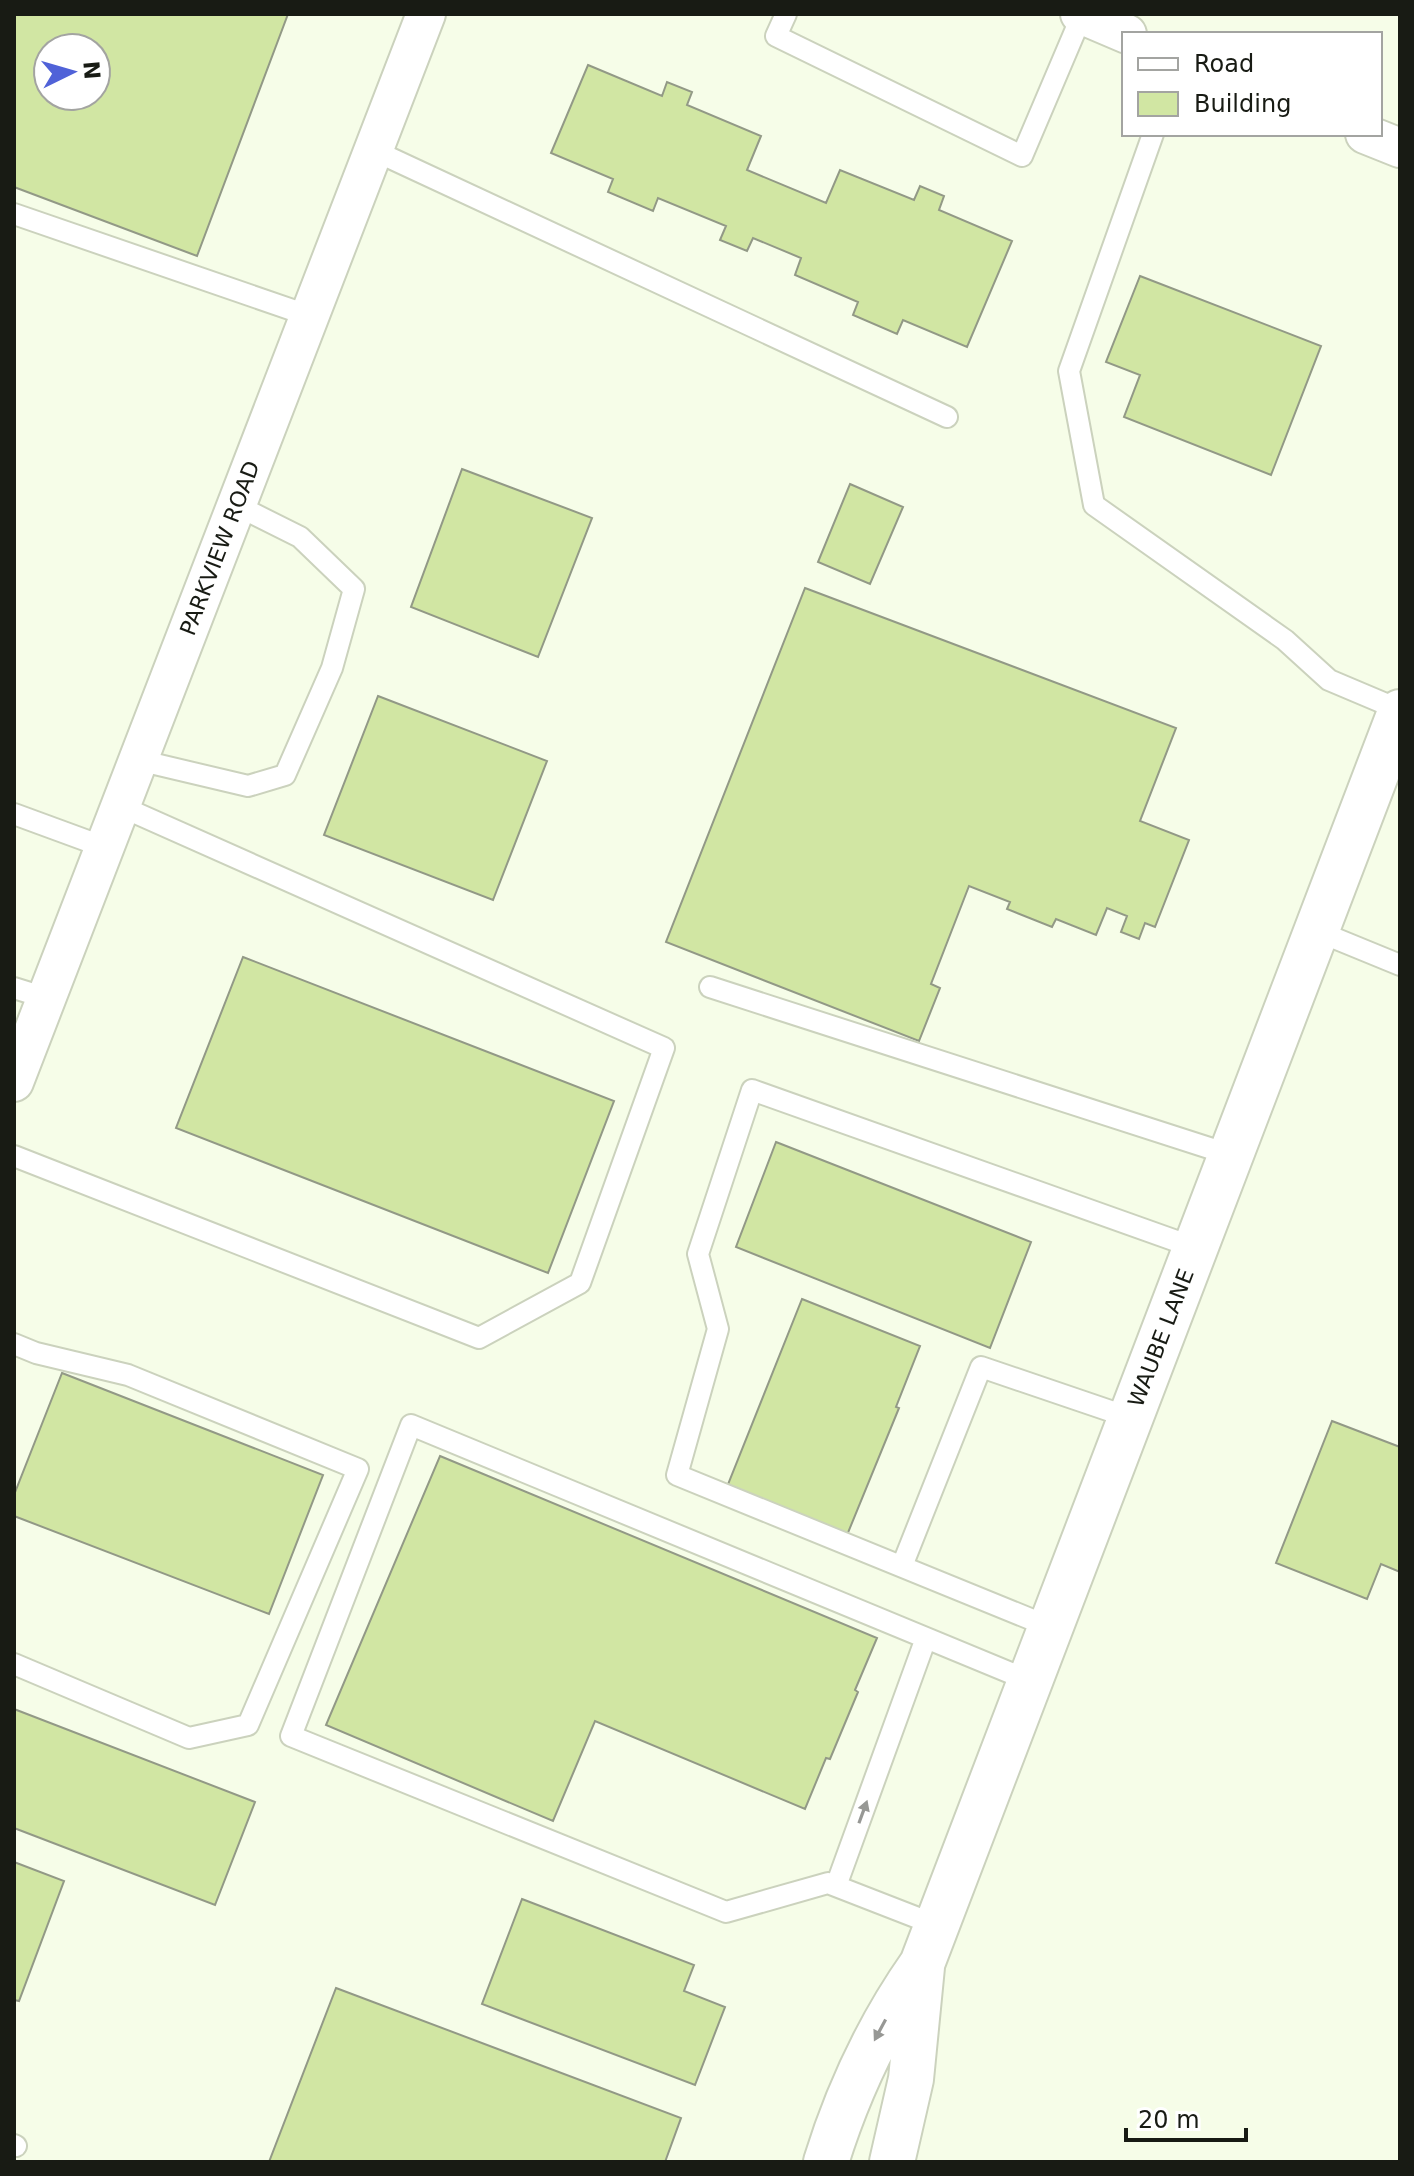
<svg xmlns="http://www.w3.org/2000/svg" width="1414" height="2176" viewBox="0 0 1414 2176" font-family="'DejaVu Sans',sans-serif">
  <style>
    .building { fill: #d1e6a3; stroke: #929986; stroke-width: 2; fill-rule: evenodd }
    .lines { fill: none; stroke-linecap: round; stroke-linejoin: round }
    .service-casing { stroke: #cbd2bd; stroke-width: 24 }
    .minor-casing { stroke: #cbd2bd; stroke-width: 42 }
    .secondary-casing { stroke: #cbd2bd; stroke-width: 48 }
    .service { stroke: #fff; stroke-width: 20 }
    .minor { stroke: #fff; stroke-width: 38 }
    .secondary { stroke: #fff; stroke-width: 44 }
    .oneway { fill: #979895 }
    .labels { text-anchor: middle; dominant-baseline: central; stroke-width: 7; stroke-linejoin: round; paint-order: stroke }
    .street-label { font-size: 22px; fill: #181b14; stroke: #fff }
  </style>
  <rect width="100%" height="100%" fill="#f6fde8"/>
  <!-- building -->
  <path class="building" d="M14,14H288L197,256L14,187ZM48,48H96V96H48Z
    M588,65L662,96L667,82L692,92L687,105L761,136L747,170L826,203L840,170L914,200L920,186L944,196L939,210L1012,241L967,347L903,320L897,334L853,315L858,302L795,275L801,258L753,238L747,251L720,240L726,226L658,198L653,211L608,192L613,179L551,153Z
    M1140,276L1321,346L1271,475L1124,417L1140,375L1106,362Z
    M462,469L592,518L538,657L411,607Z
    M850,484L903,507L870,584L818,562Z
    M805,588L1176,728L1140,821L1189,840L1155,927L1145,923L1139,939L1121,932L1127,916L1107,908L1096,935L1056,919L1052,927L1007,909L1010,902L969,886L931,984L940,988L919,1041L666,942Z
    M378,696L547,761L493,900L324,835Z
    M243,957L614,1101L548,1273L176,1128Z
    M776,1142L1031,1242L990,1348L736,1247Z
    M802,1299L920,1346L896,1407L899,1408L845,1540L725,1492Z
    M62,1373L323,1475L269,1614L14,1516V1495Z
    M1332,1421L1400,1447V1572L1381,1564L1367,1599L1276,1563Z
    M440,1456L877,1638L855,1690L858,1692L830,1759L826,1758L805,1809L595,1721L553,1821L326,1725Z
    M14,1709L255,1802L215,1905L14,1828Z
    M14,1862L64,1881L19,2001L14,2000Z
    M522,1899L694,1965L684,1991L725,2007L695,2085L482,2004Z
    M336,1988L681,2118L665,2162H269Z"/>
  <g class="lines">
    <!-- service casing -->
    <g class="service-casing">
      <path id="service" d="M786,14L776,36L1022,156L1082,15
        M1153,134L1069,371L1094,505L1285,640L1329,680L1400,710
        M373,150L947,417
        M14,214L310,316
        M138,760L248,786L285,775L332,668L354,589L300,537L236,505
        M14,814L104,847
        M1317,931L1400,965
        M710,987L1231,1155
        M14,988L46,998
        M14,1156L479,1338L580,1283L664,1048L120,806
        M14,1344L36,1353L128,1375L358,1469L248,1725L189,1738L14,1664
        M902,1566L981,1367L1131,1418
        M1050,1627L677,1475L718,1329L698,1254L752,1090L1196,1248
        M836,1886L926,1638
        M936,1925L828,1883L726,1912L291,1736L411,1425L1030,1681
        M14,2145L16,2146"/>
    </g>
    <!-- minor casing -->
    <g class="minor-casing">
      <path id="minor" d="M1080,14L1127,34
        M1365,134L1400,148
        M14,1082L426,14"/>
    </g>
    <!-- secondary casing -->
    <g class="secondary-casing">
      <path id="secondary" d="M826,2162C848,2091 879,2025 922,1964L1400,712
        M892,2162L911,2079L922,1967"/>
    </g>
    <!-- service -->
    <use href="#service" class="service"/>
    <!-- minor -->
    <use href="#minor" class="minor"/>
    <!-- secondary -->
    <use href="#secondary" class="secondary"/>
  </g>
  <!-- one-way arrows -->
  <defs><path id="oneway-solid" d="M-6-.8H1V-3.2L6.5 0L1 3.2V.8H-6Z" transform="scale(2)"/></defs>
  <g class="oneway">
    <use href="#oneway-solid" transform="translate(863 1812) rotate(-70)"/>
    <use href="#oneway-solid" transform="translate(880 2030) rotate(118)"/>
  </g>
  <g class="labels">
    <!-- street labels -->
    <g class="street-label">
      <text transform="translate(220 548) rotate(-69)">PARKVIEW ROAD</text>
      <text transform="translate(1161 1338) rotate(-69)">WAUBE LANE</text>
    </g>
  </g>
  <!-- border -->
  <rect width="1414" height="2176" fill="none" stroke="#181b14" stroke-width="32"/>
  <!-- legend -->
  <rect x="1122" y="32" width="260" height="104" fill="#ffffff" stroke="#a3a4a1" stroke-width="2"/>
  <rect x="1138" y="58" width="40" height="12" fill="#ffffff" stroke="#a3a4a1" stroke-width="2"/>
  <text x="1194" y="72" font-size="24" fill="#181b14">Road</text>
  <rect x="1138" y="92" width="40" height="24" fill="#d1e6a3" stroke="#a3a4a1" stroke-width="2"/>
  <text x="1194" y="112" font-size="24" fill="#181b14">Building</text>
  <!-- north arrow -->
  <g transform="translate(72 72) rotate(85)"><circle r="38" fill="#ffffff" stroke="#a3a4a1" stroke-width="2"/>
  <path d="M0-6L14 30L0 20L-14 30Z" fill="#5062d8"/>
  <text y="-12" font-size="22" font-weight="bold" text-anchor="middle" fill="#181b14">N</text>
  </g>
  <!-- scale -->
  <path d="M1126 2128v12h120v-12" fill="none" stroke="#181b14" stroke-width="4"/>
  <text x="1138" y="2128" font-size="24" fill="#181b14" stroke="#ffffff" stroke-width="6" paint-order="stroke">20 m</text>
</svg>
